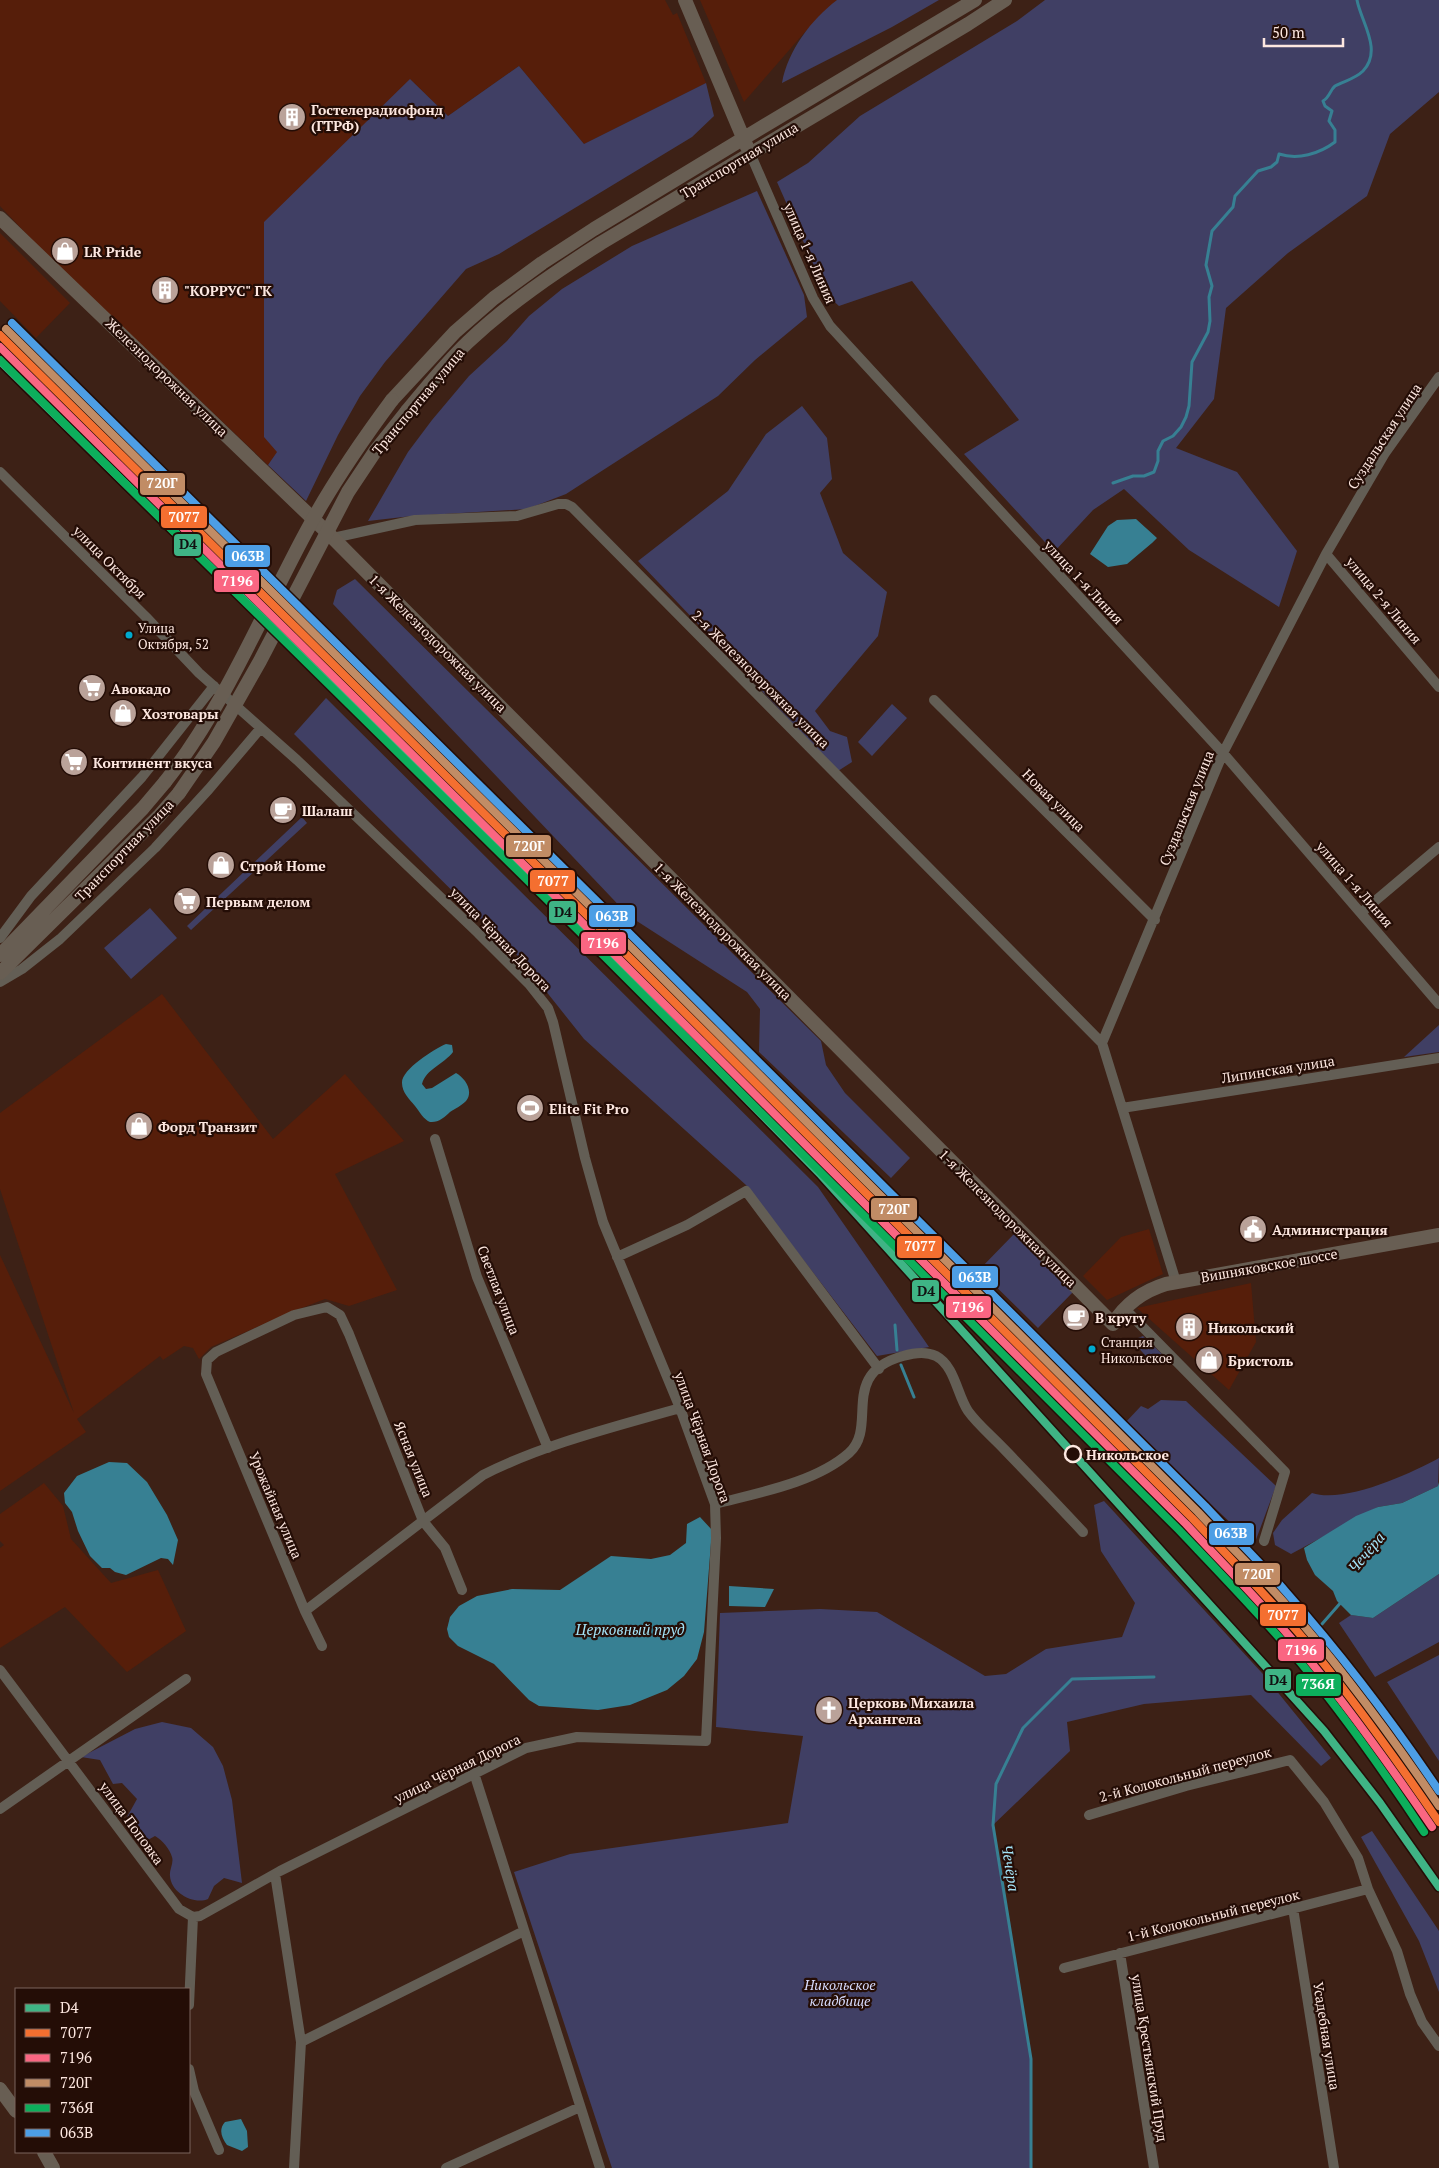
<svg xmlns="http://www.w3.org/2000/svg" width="1439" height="2168" viewBox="0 0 1439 2168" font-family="'PT Serif',serif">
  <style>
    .built { fill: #561e0a }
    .green { fill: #403f64 }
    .water { fill: #378093 }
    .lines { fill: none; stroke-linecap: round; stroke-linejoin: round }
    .stream { stroke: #378093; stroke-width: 3 }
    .street { stroke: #635e55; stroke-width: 10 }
    .secondary { stroke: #685e53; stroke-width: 14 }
    .secondary-bridge { stroke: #685e53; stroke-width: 14 }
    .rail-1-casing { stroke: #240d06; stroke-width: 11 }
    .rail-2-casing { stroke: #240d06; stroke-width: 11 }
    .rail-3-casing { stroke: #240d06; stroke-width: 11 }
    .rail-4-casing { stroke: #240d06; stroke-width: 11 }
    .rail-5-casing { stroke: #240d06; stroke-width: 11 }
    .rail-6-casing { stroke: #240d06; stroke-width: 11 }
    .rail-1 { stroke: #3fb485; stroke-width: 8 }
    .rail-2 { stroke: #f46f30; stroke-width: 8 }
    .rail-3 { stroke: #fa6682; stroke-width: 8 }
    .rail-4 { stroke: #c18c65; stroke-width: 8 }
    .rail-5 { stroke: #0daf5c; stroke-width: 8 }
    .rail-6 { stroke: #4d9ee5; stroke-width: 8 }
    .bus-dot { fill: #00a9ce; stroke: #240d06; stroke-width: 2 }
    .stop-dot { fill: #240d06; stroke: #fde7e0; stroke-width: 2.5 }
    .labels { text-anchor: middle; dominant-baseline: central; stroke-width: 4.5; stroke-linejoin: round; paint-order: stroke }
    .bus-label { font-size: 13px; fill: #fde7e0; stroke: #240d06; text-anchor: start }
    .poi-label { font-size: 14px; font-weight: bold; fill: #fde7e0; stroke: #240d06; text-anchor: start }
    .street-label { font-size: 14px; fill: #fde7e0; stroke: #240d06 }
    .stop-label { font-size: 14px; font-weight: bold; fill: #fde7e0; stroke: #240d06; text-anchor: start }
    .park-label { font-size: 14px; font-style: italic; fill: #d8ddff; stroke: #240d06 }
    .water-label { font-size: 15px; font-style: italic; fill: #a3e3f7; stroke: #240d06 }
    .line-badge { stroke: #240d06; stroke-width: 2 }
    .badge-label { font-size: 14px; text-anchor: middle; font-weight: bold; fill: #fff }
    .pale-badge-label { font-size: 14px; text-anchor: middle; font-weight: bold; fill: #111 }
  </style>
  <rect width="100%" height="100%" fill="#3d2116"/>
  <!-- built -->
  <path class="built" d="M0,0H665L673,15L677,13L706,83L584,144L519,66L448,116L411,80L277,452L268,465L39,247L0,206Z
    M700,0H837L804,33L744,102Z
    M0,233L70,303L36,338L0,301Z
    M162,994L273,1139L345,1074L404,1141L335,1174L397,1290L349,1306L325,1299L294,1311L211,1347L199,1359L193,1348L184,1346L163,1360L160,1356L77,1419L86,1432L0,1491V1255L74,1413L0,1189V1113Z
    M1149,1229L1163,1274L1107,1300L1083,1276L1121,1237Z
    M1251,1283L1256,1342L1229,1390L1137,1308Z
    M44,1483L63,1506L71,1539L111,1583L158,1570L186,1631L127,1672L65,1607L0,1648V1548L4,1545L0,1541V1514Z"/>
  <!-- green -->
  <path class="green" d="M837,0H939L892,27L782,83C788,50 811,20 837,0Z
    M1045,0H1439V92L1390,134L1367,196L1288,253L1226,308L1214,399L1176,448L1237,472L1297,551L1279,607L1189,550L1124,489L1093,510L1054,552L964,454L1019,420L912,281L839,306L827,295L777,182L808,163L860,116L1017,21Z
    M519,66L584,144L706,83L714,116L692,137L499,254L466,269L385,362L360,396L338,435L306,501L268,465L277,452L264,437V222L410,79L448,116Z
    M757,191L804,295L807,317L755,360L718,396L566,494L527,509L412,516L368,521L408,452L432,420L469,376L507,341L529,316L562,289L632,246Z
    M802,406L827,438L832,479L820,493L843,553L887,592L878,636L815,711L830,731L847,737L852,762L838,771L638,561L728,491L766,434Z
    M355,579L821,1041L826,1065L845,1093L910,1158L891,1178L759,1052L760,1009L747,992L629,916L333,604L337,590Z
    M326,698L818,1187L929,1347L877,1356L746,1185L584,1039L518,956L294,734Z
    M892,704L907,718L872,756L858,742Z
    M302,817L307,823L191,930L187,926Z
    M150,908L177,938L131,979L104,948Z
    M1439,1025V1052L1404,1057Z
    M1014,1234L1073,1292L1038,1328L979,1270Z
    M1143,1336L1162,1354L1160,1361L1151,1362L1136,1345L1138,1338Z
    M1161,1400L1186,1401L1276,1486L1254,1545L1125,1423L1141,1406L1148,1409Z
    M1439,1458L1438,1486L1402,1503L1378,1507L1291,1554L1275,1545L1273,1533L1282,1520L1312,1493C1344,1504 1410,1474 1439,1458Z
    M1104,1501L1262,1673L1331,1758L1321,1766L1251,1695L1144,1704L1067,1722L1070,1751L993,1825L1031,2059V2168H612L514,1872L570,1854L788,1823L803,1736L716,1727L720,1613L820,1609L877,1612L985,1676L1006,1674L1046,1649L1122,1637L1135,1603L1101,1551L1094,1505Z
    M1439,1574V1642L1375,1677L1339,1623L1351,1615L1373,1618Z
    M1439,1655V1761L1387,1682Z
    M162,1722L191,1728L213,1747L223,1766L232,1800L242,1883L224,1878L214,1886L208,1899C194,1905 171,1893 170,1876C169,1870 174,1863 172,1857C170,1849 162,1840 155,1836L146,1841L127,1817L137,1799L122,1783L113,1784L100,1760L81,1757L135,1729Z
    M1372,1831L1439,1931V1992L1419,1941L1361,1837Z"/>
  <!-- water -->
  <path class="water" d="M1136,519L1157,538L1152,543L1127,564L1108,567L1090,554L1108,526L1117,520Z
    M446,1044L452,1045L453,1052C444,1064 426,1069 422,1084L426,1089L432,1088L456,1073C465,1078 474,1091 466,1101C462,1105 455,1109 450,1112C445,1117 438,1123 430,1122C424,1120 419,1111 415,1106C409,1099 402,1092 402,1083C401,1070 434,1049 446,1044Z
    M109,1462L127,1463L147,1482L167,1515L178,1540L173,1565L168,1559L161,1558L126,1575L115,1572L110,1568H102L90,1556L78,1531L72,1512L65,1503L64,1493L77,1476Z
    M1439,1482V1574L1373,1618L1351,1615L1337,1601L1333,1591L1315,1575L1307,1560L1304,1548L1356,1516L1378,1507L1402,1503L1438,1486Z
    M700,1517L712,1530L704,1632L697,1659L684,1676L667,1690L630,1705L598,1710L539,1706L529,1700L494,1664L458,1646L449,1637L447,1629L450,1617L459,1606L477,1596L512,1589L560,1590L611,1556L651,1559L670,1555L686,1543L687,1524Z
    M729,1586L774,1589L765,1607L729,1606Z
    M241,2119L247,2131L248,2147L242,2151L227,2145C222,2138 218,2130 225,2122Z"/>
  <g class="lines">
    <!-- stream -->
    <path class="stream" d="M1113,483L1133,476H1144L1154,472L1158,461V451L1163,441L1173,436L1181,427L1186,417L1189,406L1192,362L1208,332L1210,321L1209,297L1212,286L1206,265L1212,231L1233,207L1235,196L1258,171L1271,167L1277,162L1279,154C1298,160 1319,154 1335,142V130L1329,121L1332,111L1325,106L1323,101C1330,97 1330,90 1335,86C1344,81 1355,79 1363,71C1383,50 1361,22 1357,0
      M895,1325L897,1350
      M901,1365L914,1397
      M1322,1624L1343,1600
      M1031,2168V2059L993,1825L996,1784L1023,1728L1072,1679L1154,1677"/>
    <!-- street -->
    <path class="street" d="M750,153L813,298L830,326L1223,753L1439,1004
      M0,472L146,617L199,673L297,760L478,933L529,984L548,1008L553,1022L585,1158L603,1222L680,1408L715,1504L716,1538L706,1741L577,1737L526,1748L280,1871L200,1916L193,1917
      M333,538L415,520L517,516L558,504H566L572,507L1102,1043
      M1326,554L1439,687
      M934,700L1155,920
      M1362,912L1439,847
      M0,938L31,896L142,777L214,686
      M0,982L22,969L60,939L155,848L209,789L260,729
      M1122,1108L1439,1058
      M435,1139L477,1277L548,1448
      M617,1257L687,1225L746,1191L879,1369
      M1176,1282L1102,1043L1223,753L1326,554L1385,453L1439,377
      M1124,1308L1285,1472L1264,1541
      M715,1504C757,1493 815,1483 849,1453C879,1426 838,1374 903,1356C913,1353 926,1351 936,1356C955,1366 957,1395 968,1411C978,1425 993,1437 1005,1450C1031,1477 1057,1504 1083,1532
      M305,1611L483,1475C544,1444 614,1427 680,1408
      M322,1646L305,1611L206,1374L207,1360L216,1352L294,1315L327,1307L340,1315L349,1334L423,1521L445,1548L462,1590
      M0,1670L179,1909L193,1917
      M474,1773L600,2168
      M0,1809L186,1679
      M1089,1815L1186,1786L1290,1760L1324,1802L1358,1858L1368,1889L1397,1951L1410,1994L1422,2022L1439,2046
      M275,1874L301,2042L294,2168
      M1293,1908L1334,2168
      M1120,1953L1154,2168
      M1064,1968L1368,1889
      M189,2005L193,1917
      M301,2042L524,1931
      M189,2069L194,2091L219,2150
      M446,2168L580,2107"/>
    <!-- secondary -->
    <path class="secondary" d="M685,0L747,147
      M0,218L333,538L1113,1324C1126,1303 1143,1291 1166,1284L1439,1235
      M392,400L455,332L494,298L542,263L594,229L759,129L975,0
      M407,411C426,388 446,363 468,342C508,304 554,273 601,243L968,24L1005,0
      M0,955L143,808L165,782
      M0,973L159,816L179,793
      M0,2089L16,2111
      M44,2152L53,2168"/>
    <!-- secondary-bridge -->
    <path class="secondary-bridge" d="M165,782C224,707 260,618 305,534C330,487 360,443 392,400
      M179,793L214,742L260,661L348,492L376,450L407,411"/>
    <!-- rail-1 casing -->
    <g class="rail-1-casing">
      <path id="rail-1" d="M0,361L564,913L821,1175L1324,1731L1380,1803L1439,1887"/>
    </g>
    <!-- rail-2 casing -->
    <g class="rail-2-casing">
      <path id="rail-2" d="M0,335L610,938L1192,1518C1230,1558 1268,1597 1303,1638C1352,1697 1396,1759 1439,1822"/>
    </g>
    <!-- rail-3 casing -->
    <g class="rail-3-casing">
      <path id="rail-3" d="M0,347L604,944L1186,1524C1223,1564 1261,1602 1296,1644C1345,1702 1389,1764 1432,1827"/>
    </g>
    <!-- rail-4 casing -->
    <g class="rail-4-casing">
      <path id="rail-4" d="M6,329L616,932L1198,1512C1225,1541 1253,1568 1280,1598C1338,1663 1390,1734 1439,1806"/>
    </g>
    <!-- rail-5 casing -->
    <g class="rail-5-casing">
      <path id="rail-5" d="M0,360L598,950L1179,1530C1217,1570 1255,1609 1291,1651C1339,1708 1383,1770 1424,1832"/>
    </g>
    <!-- rail-6 casing -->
    <g class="rail-6-casing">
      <path id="rail-6" d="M12,323L622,926L1205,1506C1232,1535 1260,1562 1286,1592C1341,1654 1392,1721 1439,1791"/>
    </g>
    <!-- rail-1 -->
    <use href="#rail-1" class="rail-1"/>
    <!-- rail-2 -->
    <use href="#rail-2" class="rail-2"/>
    <!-- rail-3 -->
    <use href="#rail-3" class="rail-3"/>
    <!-- rail-4 -->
    <use href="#rail-4" class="rail-4"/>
    <!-- rail-5 -->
    <use href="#rail-5" class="rail-5"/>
    <!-- rail-6 -->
    <use href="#rail-6" class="rail-6"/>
  </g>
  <!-- icons -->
  <defs>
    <g id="building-disc" transform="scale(1.4375)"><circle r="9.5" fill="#baa299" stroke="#240d06"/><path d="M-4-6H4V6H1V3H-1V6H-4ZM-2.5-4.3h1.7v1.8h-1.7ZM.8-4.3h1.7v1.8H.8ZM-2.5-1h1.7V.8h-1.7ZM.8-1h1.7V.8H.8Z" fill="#fff"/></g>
    <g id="shop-disc" transform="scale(1.4375)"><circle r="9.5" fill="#baa299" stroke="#240d06"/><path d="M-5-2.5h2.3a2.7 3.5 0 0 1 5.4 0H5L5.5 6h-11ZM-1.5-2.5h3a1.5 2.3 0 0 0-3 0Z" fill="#fff"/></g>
    <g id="supermarket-disc" transform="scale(1.4375)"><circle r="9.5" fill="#baa299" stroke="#240d06"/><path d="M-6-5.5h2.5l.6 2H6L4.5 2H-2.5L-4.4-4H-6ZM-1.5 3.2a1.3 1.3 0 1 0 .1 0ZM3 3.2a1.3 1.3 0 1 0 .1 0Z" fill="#fff"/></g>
    <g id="cafe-disc" transform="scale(1.4375)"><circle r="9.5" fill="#baa299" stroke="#240d06"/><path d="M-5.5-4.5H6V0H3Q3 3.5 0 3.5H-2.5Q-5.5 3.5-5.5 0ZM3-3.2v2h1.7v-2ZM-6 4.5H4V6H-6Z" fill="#fff"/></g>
    <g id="stadium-disc" transform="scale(1.4375)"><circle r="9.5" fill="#baa299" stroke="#240d06"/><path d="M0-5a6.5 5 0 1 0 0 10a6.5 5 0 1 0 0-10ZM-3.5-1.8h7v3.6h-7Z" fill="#fff"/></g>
    <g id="civic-disc" transform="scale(1.4375)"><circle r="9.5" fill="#baa299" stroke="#240d06"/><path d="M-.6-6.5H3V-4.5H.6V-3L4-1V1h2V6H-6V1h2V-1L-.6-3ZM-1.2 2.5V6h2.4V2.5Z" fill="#fff"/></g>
    <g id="church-disc" transform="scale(1.4375)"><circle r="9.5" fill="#baa299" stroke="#240d06"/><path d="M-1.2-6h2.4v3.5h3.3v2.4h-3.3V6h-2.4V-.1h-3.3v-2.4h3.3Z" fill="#fff"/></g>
  </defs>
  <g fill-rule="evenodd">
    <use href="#building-disc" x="292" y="117"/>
    <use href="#shop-disc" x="65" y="251"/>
    <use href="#building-disc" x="165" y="290"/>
    <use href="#supermarket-disc" x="92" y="688"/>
    <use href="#shop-disc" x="123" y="713"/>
    <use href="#supermarket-disc" x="74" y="762"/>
    <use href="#cafe-disc" x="283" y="810"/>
    <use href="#shop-disc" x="221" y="865"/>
    <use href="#supermarket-disc" x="187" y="901"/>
    <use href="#stadium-disc" x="530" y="1108"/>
    <use href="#shop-disc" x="139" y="1126"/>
    <use href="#civic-disc" x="1253" y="1229"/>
    <use href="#cafe-disc" x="1076" y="1317"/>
    <use href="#building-disc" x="1189" y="1327"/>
    <use href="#shop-disc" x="1209" y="1360"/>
    <use href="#church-disc" x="829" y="1710"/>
  </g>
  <!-- markers -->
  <g class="bus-dot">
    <circle cx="129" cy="635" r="4.5"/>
    <circle cx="1092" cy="1349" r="4.5"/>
  </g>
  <circle class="stop-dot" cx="1073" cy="1454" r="8"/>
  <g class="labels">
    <!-- bus labels -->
    <g class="bus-label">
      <text x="138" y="628">Улица<tspan x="138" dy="16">Октября, 52</tspan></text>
      <text x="1101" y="1342">Станция<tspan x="1101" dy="16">Никольское</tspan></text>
    </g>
    <!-- poi labels -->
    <g class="poi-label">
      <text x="311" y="109">Гостелерадиофонд<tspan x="311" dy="16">(ГТРФ)</tspan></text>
      <text x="84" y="251">LR Pride</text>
      <text x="184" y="290">"КОРРУС" ГК</text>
      <text x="111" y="688">Авокадо</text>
      <text x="142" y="713">Хозтовары</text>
      <text x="93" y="762">Континент вкуса</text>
      <text x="302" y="810">Шалаш</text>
      <text x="240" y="865">Строй Home</text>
      <text x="206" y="901">Первым делом</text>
      <text x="549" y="1108">Elite Fit Pro</text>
      <text x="158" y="1126">Форд Транзит</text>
      <text x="1272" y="1229">Администрация</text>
      <text x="1095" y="1317">В кругу</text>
      <text x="1208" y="1327">Никольский</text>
      <text x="1228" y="1360">Бристоль</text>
      <text x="848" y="1702">Церковь Михаила<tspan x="848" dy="16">Архангела</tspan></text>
    </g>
    <!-- street labels -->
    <g class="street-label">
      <text transform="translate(739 160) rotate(-31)">Транспортная улица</text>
      <text transform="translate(810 253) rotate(66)">улица 1-я Линия</text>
      <text transform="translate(167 377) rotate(44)">Железнодорожная улица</text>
      <text transform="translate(418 401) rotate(-50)">Транспортная улица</text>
      <text transform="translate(1384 436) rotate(-57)">Суздальская улица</text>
      <text transform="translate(110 562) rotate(45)">улица Октября</text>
      <text transform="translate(1084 582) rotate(47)">улица 1-я Линия</text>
      <text transform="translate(1384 600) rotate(50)">улица 2-я Линия</text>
      <text transform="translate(438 643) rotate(45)">1-я Железнодорожная улица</text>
      <text transform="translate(761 679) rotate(45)">2-я Железнодорожная улица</text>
      <text transform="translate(1054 800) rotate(45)">Новая улица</text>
      <text transform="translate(1186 808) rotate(-68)">Суздальская улица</text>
      <text transform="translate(124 850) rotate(-46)">Транспортная улица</text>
      <text transform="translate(1355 884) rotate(49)">улица 1-я Линия</text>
      <text transform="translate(723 931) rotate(45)">1-я Железнодорожная улица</text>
      <text transform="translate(501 939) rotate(46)">улица Чёрная Дорога</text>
      <text transform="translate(1278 1069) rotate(-9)">Липинская улица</text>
      <text transform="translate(1008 1218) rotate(45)">1-я Железнодорожная улица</text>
      <text transform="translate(1269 1265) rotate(-10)">Вишняковское шоссе</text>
      <text transform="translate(499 1290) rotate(69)">Светлая улица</text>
      <text transform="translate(703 1437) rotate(70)">улица Чёрная Дорога</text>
      <text transform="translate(414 1459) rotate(68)">Ясная улица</text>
      <text transform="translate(276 1505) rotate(67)">Урожайная улица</text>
      <text transform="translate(457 1768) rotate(-26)">улица Чёрная Дорога</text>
      <text transform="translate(1185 1774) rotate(-15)">2-й Колокольный переулок</text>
      <text transform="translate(132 1823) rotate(54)">улица Поповка</text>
      <text transform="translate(1213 1915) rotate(-14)">1-й Колокольный переулок</text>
      <text transform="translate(1327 2036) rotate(81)">Усадебная улица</text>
      <text transform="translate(1150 2058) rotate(81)">улица Крестьянский Пруд</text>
    </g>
    <!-- stop labels -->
    <g class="stop-label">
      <text x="1086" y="1454">Никольское</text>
    </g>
    <!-- park labels -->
    <g class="park-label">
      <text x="840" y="1984">Никольское<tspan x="840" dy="16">кладбище</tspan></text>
    </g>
    <!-- water labels -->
    <g class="water-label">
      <text transform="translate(1366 1552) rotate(-50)">Чечёра</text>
      <text x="630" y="1629">Церковный пруд</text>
      <text transform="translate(1011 1868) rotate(81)">Чечёра</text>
    </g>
  </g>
  <g class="line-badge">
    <rect x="139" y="472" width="47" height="24" rx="5" fill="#c18c65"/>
    <rect x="160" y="505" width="48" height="24" rx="5" fill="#f46f30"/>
    <rect x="173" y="533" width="29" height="24" rx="5" fill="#3fb485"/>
    <rect x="224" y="544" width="47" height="24" rx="5" fill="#4d9ee5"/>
    <rect x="213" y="569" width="47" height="24" rx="5" fill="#fa6682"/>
    <rect x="505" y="834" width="47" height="24" rx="5" fill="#c18c65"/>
    <rect x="529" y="869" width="47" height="24" rx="5" fill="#f46f30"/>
    <rect x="548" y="900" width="29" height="24" rx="5" fill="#3fb485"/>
    <rect x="588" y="904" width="48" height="24" rx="5" fill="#4d9ee5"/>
    <rect x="580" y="931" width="47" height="24" rx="5" fill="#fa6682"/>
    <rect x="870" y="1197" width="48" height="24" rx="5" fill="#c18c65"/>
    <rect x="896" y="1235" width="47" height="24" rx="5" fill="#f46f30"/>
    <rect x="951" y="1265" width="48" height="24" rx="5" fill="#4d9ee5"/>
    <rect x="911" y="1279" width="29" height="24" rx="5" fill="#3fb485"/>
    <rect x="945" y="1295" width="47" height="24" rx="5" fill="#fa6682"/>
    <rect x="1208" y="1522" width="47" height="24" rx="5" fill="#4d9ee5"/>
    <rect x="1234" y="1562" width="47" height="24" rx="5" fill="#c18c65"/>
    <rect x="1259" y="1603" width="48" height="24" rx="5" fill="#f46f30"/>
    <rect x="1277" y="1638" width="48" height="24" rx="5" fill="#fa6682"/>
    <rect x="1264" y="1668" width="28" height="24" rx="5" fill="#3fb485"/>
    <rect x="1295" y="1673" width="47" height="24" rx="5" fill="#0daf5c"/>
  </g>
  <g class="badge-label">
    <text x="162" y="488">720Г</text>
    <text x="184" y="522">7077</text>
    <text x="248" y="561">063В</text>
    <text x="237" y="586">7196</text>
    <text x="529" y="851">720Г</text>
    <text x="553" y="886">7077</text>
    <text x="612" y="921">063В</text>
    <text x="603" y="948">7196</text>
    <text x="894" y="1214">720Г</text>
    <text x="920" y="1251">7077</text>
    <text x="975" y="1282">063В</text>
    <text x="968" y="1312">7196</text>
    <text x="1231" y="1538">063В</text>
    <text x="1258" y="1579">720Г</text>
    <text x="1283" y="1620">7077</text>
    <text x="1301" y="1655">7196</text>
    <text x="1318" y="1689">736Я</text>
  </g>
  <g class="pale-badge-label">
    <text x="188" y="549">D4</text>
    <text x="563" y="917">D4</text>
    <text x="926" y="1296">D4</text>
    <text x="1278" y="1685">D4</text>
  </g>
  <!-- legend -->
  <rect x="15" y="1988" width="175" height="165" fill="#240d06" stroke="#7b645d"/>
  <rect x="25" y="2004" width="25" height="8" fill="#3fb485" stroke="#7b645d"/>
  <text x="60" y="2013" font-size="15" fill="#fde7e0">D4</text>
  <rect x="25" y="2029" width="25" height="8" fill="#f46f30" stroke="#7b645d"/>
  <text x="60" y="2038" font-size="15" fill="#fde7e0">7077</text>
  <rect x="25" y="2054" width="25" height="8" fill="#fa6682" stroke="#7b645d"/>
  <text x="60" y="2063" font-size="15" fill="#fde7e0">7196</text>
  <rect x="25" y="2079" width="25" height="8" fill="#c18c65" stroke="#7b645d"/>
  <text x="60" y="2088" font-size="15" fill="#fde7e0">720Г</text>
  <rect x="25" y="2104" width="25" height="8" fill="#0daf5c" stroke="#7b645d"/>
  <text x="60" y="2113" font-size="15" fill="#fde7e0">736Я</text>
  <rect x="25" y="2129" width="25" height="8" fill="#4d9ee5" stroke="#7b645d"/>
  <text x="60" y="2138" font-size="15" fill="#fde7e0">063В</text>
  <!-- scale -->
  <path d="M1264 38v8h79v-8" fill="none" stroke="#fde7e0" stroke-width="2.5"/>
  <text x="1272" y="38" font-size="15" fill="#fde7e0" stroke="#240d06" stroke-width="4" paint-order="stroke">50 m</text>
</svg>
